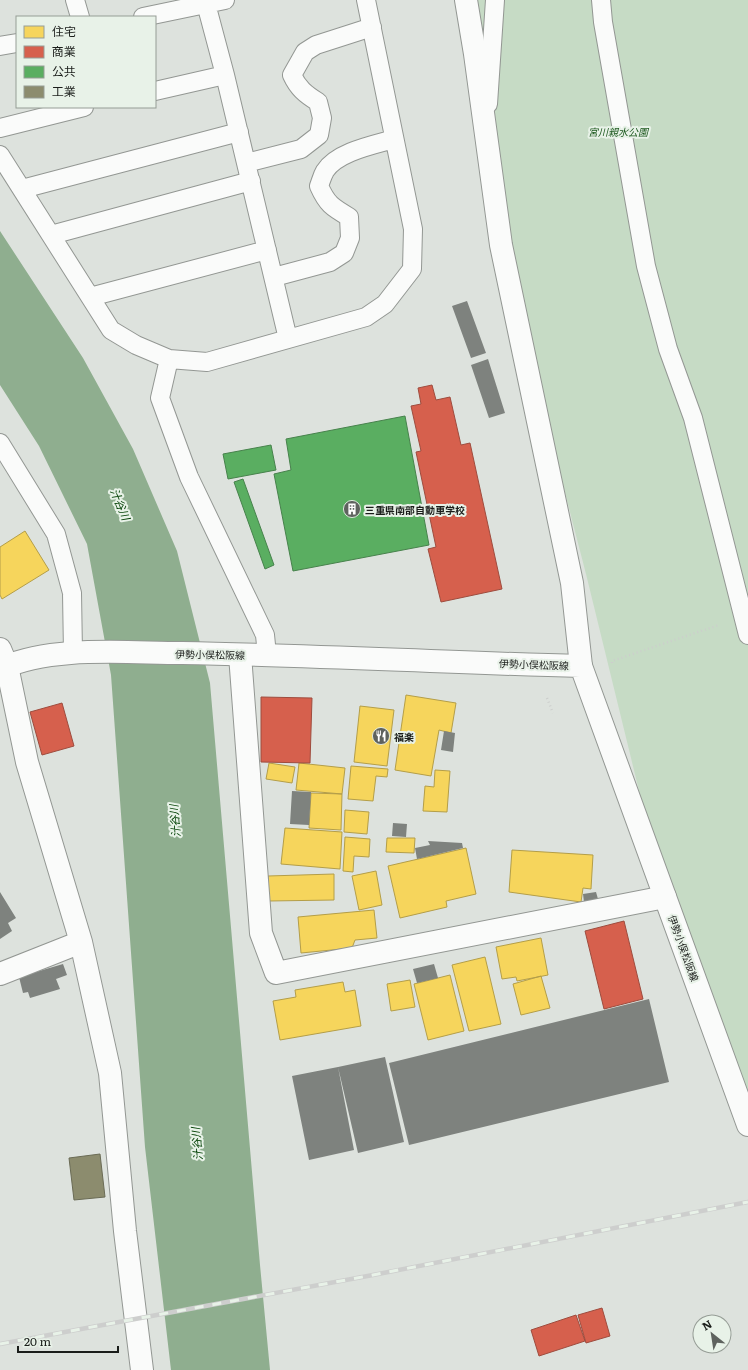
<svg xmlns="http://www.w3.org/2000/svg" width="748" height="1370" viewBox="0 0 748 1370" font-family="Literata,'Noto Sans JP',serif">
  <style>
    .green { fill: #c6dbc5 }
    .water { fill: #8fae8f }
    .homes { fill: #f6d55c; stroke: #b49e48 }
    .shops { fill: #d6604d; stroke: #9e4c3e }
    .public { fill: #5aae61; stroke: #47824c }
    .industry { fill: #8c8c6e; stroke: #6a6b55 }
    .building { fill: #7e827e }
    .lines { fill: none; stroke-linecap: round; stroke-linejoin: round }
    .service-casing { stroke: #939793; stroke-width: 20 }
    .minor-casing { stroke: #939793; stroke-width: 24 }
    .tertiary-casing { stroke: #939793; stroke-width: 24 }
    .secondary-casing { stroke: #939793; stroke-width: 24 }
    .path { stroke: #cccecc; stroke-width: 2.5; stroke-dasharray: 1 3; stroke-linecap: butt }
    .service { stroke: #fafbfa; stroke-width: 18 }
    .minor { stroke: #fafbfa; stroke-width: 22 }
    .tertiary { stroke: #fafbfa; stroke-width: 22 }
    .secondary { stroke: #fafbfa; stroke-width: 22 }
    .rail-casing { stroke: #cdcecd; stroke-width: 4.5 }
    .rail { stroke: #e8f2e8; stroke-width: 3; stroke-dasharray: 9; stroke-linecap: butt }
    .labels { text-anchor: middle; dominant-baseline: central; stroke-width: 4; stroke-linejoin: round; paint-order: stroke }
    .park-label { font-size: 10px; font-style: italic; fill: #1c581e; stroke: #e8f2e8 }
    .poi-label { font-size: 10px; font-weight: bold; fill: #1a1d1a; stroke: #e8f2e8; text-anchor: start }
    .street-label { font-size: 10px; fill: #1a1d1a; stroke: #e8f2e8 }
    .water-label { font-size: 11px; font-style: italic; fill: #004003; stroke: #e8f2e8 }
  </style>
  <rect width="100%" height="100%" fill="#dde2dd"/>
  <!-- green -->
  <path class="green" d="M463,0H748V1125L665,897L586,574L501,245Z"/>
  <!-- water -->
  <path class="water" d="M0,231L83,358L133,449L177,551L210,683L260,1265L270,1370H171L145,1147L111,675L87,544L39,446L0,385Z"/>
  <!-- homes -->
  <path class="homes" d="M25,531L49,570L2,599L0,595V547Z
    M406,695L456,703L451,733L439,730L431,776L395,770Z
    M360,706L394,710L387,766L354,762Z
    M269,763L295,767L292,783L266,779Z
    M299,763L345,768L342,794L296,790Z
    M351,766L388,769L387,777L376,776L373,801L348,799Z
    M435,770L450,771L447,812L423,811L425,786L434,787Z
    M311,793L342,794L341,830L309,828Z
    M345,810L369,812L367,834L344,832Z
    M285,828L342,832L340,869L281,864Z
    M345,837L370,839L369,857L354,856L353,872L343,871Z
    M387,838H415L414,853L386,852Z
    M466,848L476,894L446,901L447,907L400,918L388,866Z
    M512,850L593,855L591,889L583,888L581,902L509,892Z
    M376,871L382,905L359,910L352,876Z
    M334,874V900L269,901L268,876Z
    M374,910L377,938L355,940L352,948L301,953L298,917Z
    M541,938L548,975L517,981L516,977L502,979L496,947Z
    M485,957L501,1024L469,1031L452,965Z
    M450,975L464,1031L428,1040L414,984Z
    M541,976L550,1008L521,1015L513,984Z
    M410,980L415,1007L391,1011L387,984Z
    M343,982L345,992L355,990L361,1026L280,1040L273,1001L296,997L295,990Z"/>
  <!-- shops -->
  <path class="shops" d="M432,385L436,400L450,397L461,445L470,443L502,589L441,602L428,549L436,547L416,452L421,451L411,406L421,404L418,388Z
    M261,697L312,698L310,763L261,762Z
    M62,703L74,746L42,755L30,712Z
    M624,921L643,999L604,1009L585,931Z
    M602,1308L610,1336L586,1343L578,1315Z
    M576,1315L585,1341L539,1356L531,1330Z"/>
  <!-- public -->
  <path class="public" d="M405,416L429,545L293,571L274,474L291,470L286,439Z
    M271,445L276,470L228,479L223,454Z
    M243,479L274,565L265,569L234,482Z"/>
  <!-- industry -->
  <path class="industry" d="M100,1154L105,1197L74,1200L69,1158Z"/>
  <!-- building -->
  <path class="building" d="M467,301L486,353L471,358L452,306Z
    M488,359L505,413L489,418L471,365Z
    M444,731L455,733L453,752L441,750Z
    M292,791L311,792L309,825L290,824Z
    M393,823L407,824L406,837L392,836Z
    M428,841L462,843L463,848L417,859L415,848L430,845Z
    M0,892L16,918L8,923L12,931L0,939Z
    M596,892L598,899L584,902L583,894Z
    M63,964L67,975L56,979L60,989L30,998L28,992L23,993L19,977Z
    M434,964L438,978L417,983L413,969Z
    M649,999L669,1082L409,1145L389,1063Z
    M385,1057L404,1142L358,1153L338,1067Z
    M338,1067L354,1150L309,1160L292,1076Z"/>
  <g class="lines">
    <!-- service casing -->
    <g class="service-casing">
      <path id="service" d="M75,0L80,17
        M205,0L225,75L288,339
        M601,0L603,22L646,266L668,349L693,418L748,635
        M143,17L225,0
        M0,46L17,43
        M155,91L225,75
        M488,104L495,0
        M0,128L84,107
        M0,155L111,330L136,345L169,359L207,362L366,317L385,304L412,269L413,229L366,0
        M246,163L301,149L319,135L322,118L318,102C305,94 298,88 292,75L305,52L316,45L372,27
        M22,189L239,132
        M51,235L251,181
        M274,277L330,262L344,253L350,238L349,217C332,207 327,204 319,186C321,181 322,176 325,171C337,152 373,145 394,139
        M90,297L267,250
        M169,359L160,398L189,477L265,635L267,655
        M0,443L56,534L72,593L73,653"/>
    </g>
    <!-- minor casing -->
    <g class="minor-casing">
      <path id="minor" d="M0,649L7,666L27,762L81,942L110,1073L125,1231L142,1370
        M240,655L261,933L276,973L665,897
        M0,974L81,942"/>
    </g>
    <!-- tertiary casing -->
    <g class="tertiary-casing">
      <path id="tertiary" d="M466,0L475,54L501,245L572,583L581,666"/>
    </g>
    <!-- secondary casing -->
    <g class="secondary-casing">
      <path id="secondary" d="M0,669C51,645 126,653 182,653C315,655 448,663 581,666L748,1125"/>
    </g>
    <!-- path -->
    <path class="path" d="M612,663V661L719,625
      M547,698L553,713"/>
    <!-- service -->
    <use href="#service" class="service"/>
    <!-- minor -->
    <use href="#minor" class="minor"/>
    <!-- tertiary -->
    <use href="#tertiary" class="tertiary"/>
    <!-- secondary -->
    <use href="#secondary" class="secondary"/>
    <!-- rail casing -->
    <g class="rail-casing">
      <path id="rail" d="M0,1344L373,1275L748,1202"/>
    </g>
    <!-- rail -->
    <use href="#rail" class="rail"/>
  </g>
  <!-- icons -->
  <defs>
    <g id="building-disc" transform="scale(0.9)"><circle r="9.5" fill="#5e625e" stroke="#e8f2e8"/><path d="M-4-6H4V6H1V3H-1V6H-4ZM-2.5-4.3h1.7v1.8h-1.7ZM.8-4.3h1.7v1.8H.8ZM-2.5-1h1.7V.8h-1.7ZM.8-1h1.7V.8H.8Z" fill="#fff"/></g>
    <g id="restaurant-disc" transform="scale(0.9)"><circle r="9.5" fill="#5e625e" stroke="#e8f2e8"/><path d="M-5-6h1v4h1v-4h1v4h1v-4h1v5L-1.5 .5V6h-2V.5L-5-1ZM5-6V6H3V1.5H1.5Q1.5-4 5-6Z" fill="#fff"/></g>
  </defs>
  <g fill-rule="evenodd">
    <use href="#building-disc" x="352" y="509"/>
    <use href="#restaurant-disc" x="381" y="736"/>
  </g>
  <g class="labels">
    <!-- park labels -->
    <g class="park-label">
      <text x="618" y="131">宮川親水公園</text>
    </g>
    <!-- poi labels -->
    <g class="poi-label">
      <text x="365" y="509">三重県南部自動車学校</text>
      <text x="394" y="736">福楽</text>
    </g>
    <!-- street labels -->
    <g class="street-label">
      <text transform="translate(210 654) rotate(1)">伊勢小俣松阪線</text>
      <text transform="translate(534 664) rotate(2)">伊勢小俣松阪線</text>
      <text transform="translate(684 948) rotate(70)">伊勢小俣松阪線</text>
    </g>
    <!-- water labels -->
    <g class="water-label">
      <text transform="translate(121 504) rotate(67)">汁谷川</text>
      <text transform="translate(174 821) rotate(-94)">汁谷川</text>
      <text transform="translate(196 1144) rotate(-95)">汁谷川</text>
    </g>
  </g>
  <!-- legend -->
  <rect x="16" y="16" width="140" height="92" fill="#e8f2e8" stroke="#969d96"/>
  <rect x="24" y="26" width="20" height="12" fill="#f6d55c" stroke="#969d96"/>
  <text x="52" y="36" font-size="12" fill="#1a1d1a">住宅</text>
  <rect x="24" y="46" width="20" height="12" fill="#d6604d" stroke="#969d96"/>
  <text x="52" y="56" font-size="12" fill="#1a1d1a">商業</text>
  <rect x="24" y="66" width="20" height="12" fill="#5aae61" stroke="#969d96"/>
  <text x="52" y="76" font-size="12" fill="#1a1d1a">公共</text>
  <rect x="24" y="86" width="20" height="12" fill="#8c8c6e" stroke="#969d96"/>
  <text x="52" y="96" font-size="12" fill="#1a1d1a">工業</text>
  <!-- north arrow -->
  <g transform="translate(712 1334) rotate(330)"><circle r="19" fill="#e8f2e8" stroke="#969d96"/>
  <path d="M0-3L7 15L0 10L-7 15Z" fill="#5e625e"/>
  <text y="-6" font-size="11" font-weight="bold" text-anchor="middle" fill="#1a1d1a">N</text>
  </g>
  <!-- scale -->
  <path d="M18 1346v6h100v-6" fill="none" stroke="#1a1d1a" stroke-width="2"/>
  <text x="24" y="1346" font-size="12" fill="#1a1d1a" stroke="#e8f2e8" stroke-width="3" paint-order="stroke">20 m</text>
</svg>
